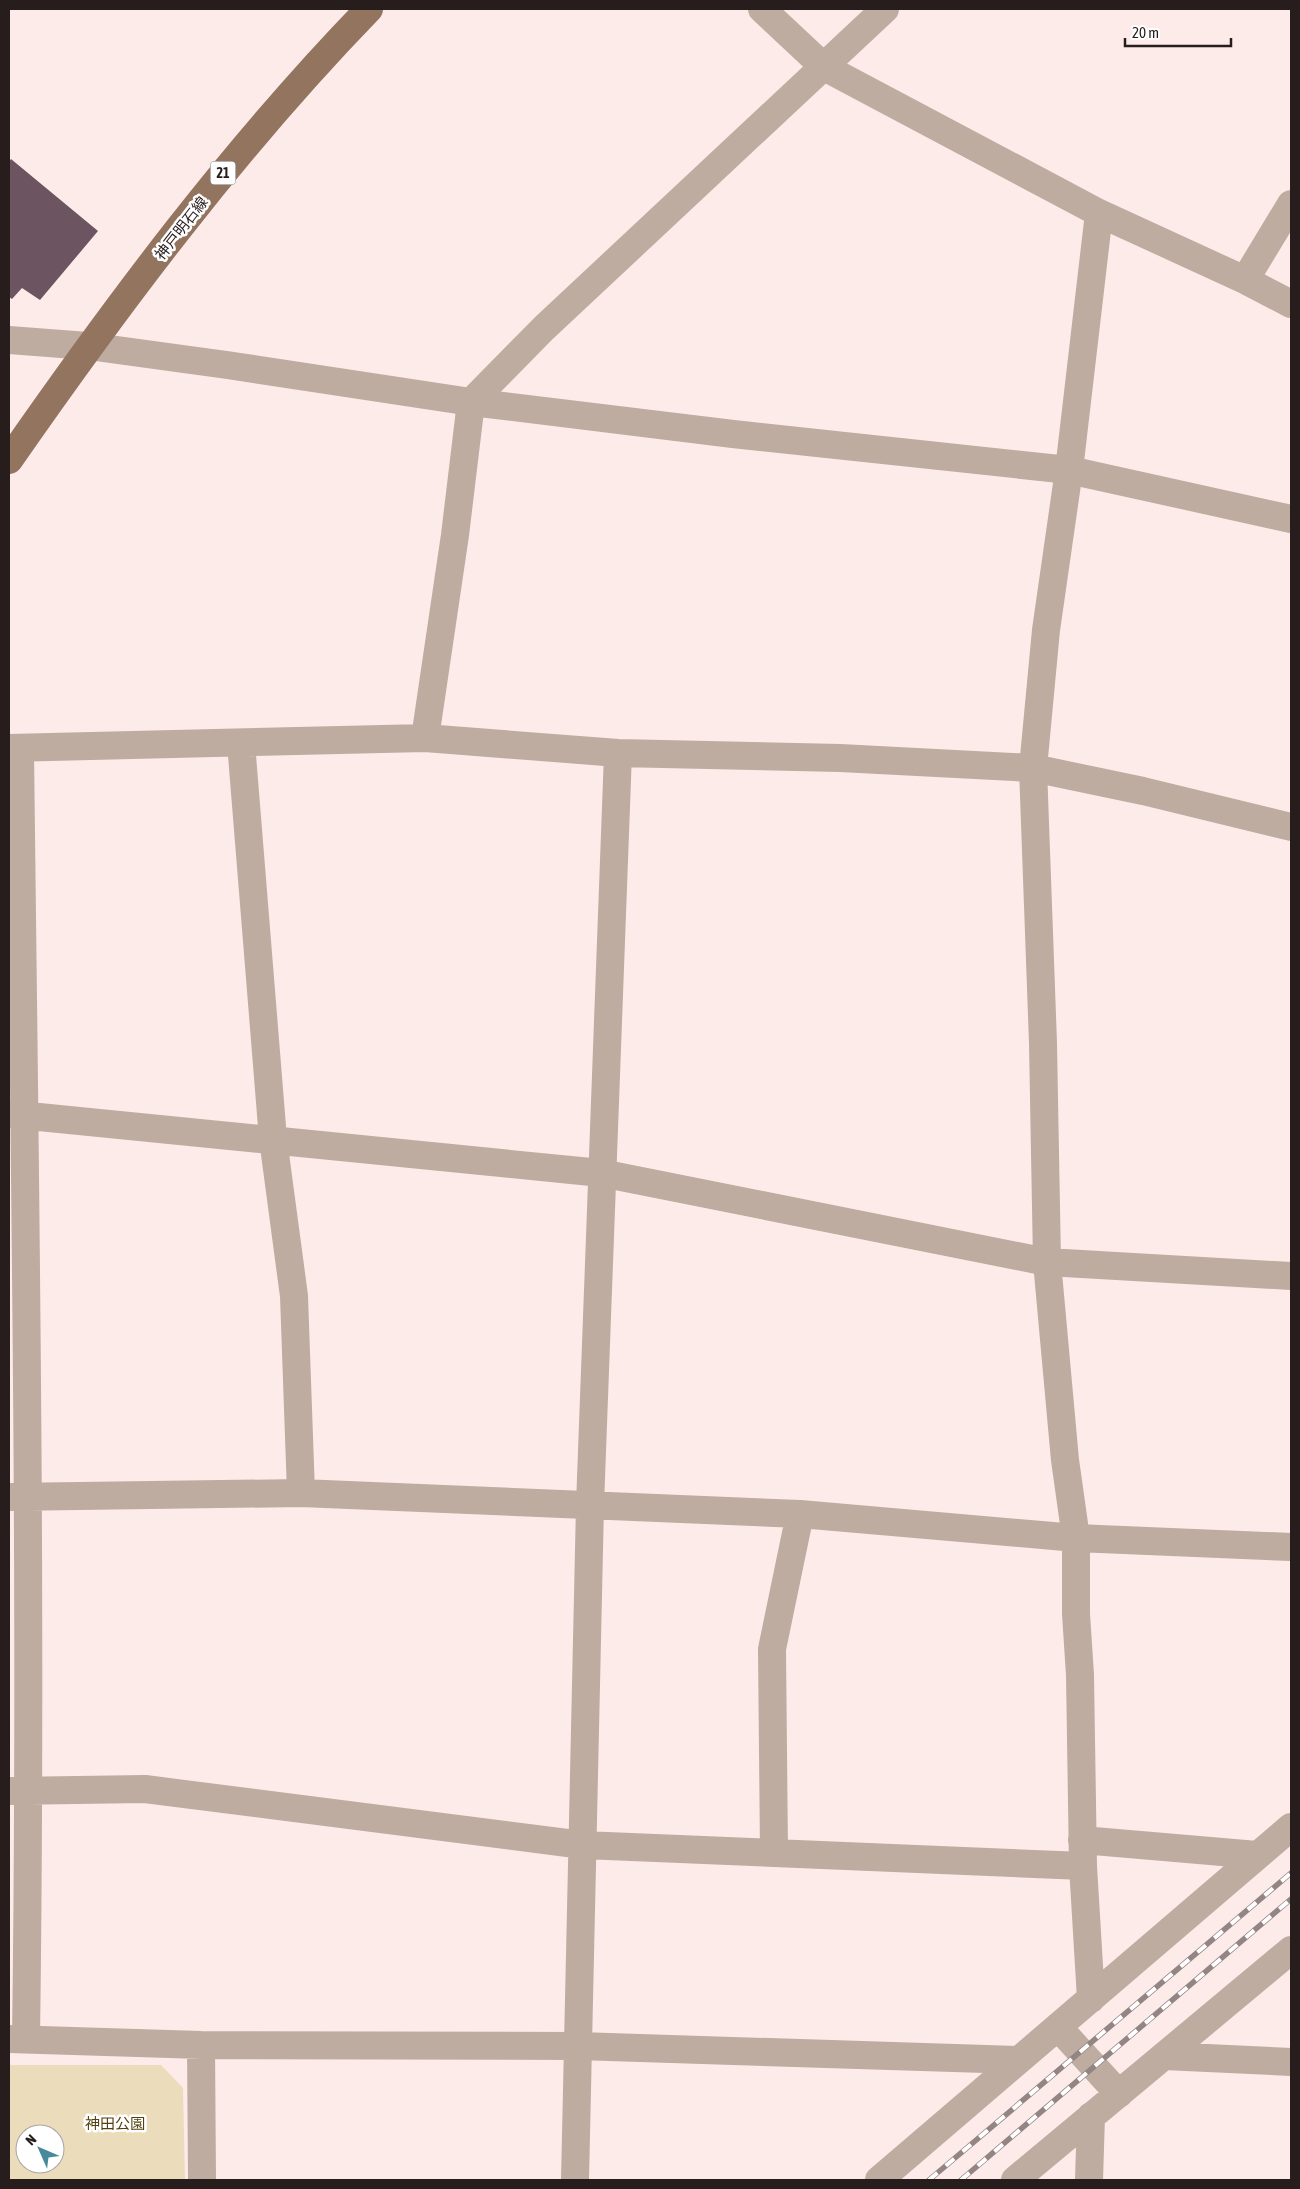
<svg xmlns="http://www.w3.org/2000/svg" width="1300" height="2189" viewBox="0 0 1300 2189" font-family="'Asap Condensed','Noto Sans JP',sans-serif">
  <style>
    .green { fill: #ebddbc; fill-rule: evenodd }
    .building { fill: #6c5560 }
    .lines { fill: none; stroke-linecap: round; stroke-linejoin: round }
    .minor { stroke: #beaca1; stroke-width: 28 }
    .major { stroke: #93745f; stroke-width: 28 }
    .rail-casing { stroke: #938584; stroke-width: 5.5 }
    .rail { stroke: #fff; stroke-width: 4; stroke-dasharray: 11; stroke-linecap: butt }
    .labels { text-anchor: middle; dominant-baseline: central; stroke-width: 5; stroke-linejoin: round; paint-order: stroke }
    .shield { fill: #fff; stroke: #686161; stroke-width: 1 }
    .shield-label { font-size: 14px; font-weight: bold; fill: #281d1d }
    .street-label { font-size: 15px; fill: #281d1d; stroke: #fff }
    .park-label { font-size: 15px; fill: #54410d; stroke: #fff }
  </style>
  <rect width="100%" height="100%" fill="#fdebea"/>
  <!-- green -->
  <path class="green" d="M9,2065H161L183,2088L185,2180H9ZM25,2134H55V2164H25Z"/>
  <!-- building -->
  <path class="building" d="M11,159L98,231L40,300L22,288L12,299L9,297V162Z"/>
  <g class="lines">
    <!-- minor -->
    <path class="minor" d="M762,9L824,67L1099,213L1245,280L1291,304
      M1245,280L1291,204
      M9,340L88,346L227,365L471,402L733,434L1069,470L1291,519
      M425,738L455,535L471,402L544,328L885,9
      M241,743L273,1139L294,1296L301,1493
      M9,748L425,738L618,753L840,758L1033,768L1143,791L1291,827
      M20,749C25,1179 32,1609 26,2039
      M9,1114L601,1173L1047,1262L1291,1276
      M9,1497L301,1493L800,1514L1076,1538L1291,1547
      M9,1791L145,1789L583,1845L1083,1866
      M1082,1840L1257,1855
      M774,1853L772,1649L800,1514
      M1091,1999L1083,1866L1080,1675L1076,1614V1538L1065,1460L1047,1262L1043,1043L1033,768L1046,630L1069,470L1099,213
      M1058,2027L1119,2094
      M9,2039L201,2045L578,2046L1017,2060
      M201,2045L202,2180
      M1164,2056L1291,2062
      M575,2180L590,1505L618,753
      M879,2180L1291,1827
      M1015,2180L1291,1950
      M1089,2180L1091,2116"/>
    <!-- major -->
    <path class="major" d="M9,460C119,302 235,147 369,9"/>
    <!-- rail casing -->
    <g class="rail-casing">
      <path id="rail" d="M929,2180L1291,1873
        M961,2180L1291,1899"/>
    </g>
    <!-- rail -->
    <use href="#rail" class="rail"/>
  </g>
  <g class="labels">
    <!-- shield labels -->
    <rect class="shield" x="210.5" y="161.5" width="25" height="23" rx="4"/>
    <g class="shield-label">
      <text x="223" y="173">21</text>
    </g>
    <!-- street labels -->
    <g class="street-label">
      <text transform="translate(181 228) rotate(-52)">神戸明石線</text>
    </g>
    <!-- park labels -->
    <g class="park-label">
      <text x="115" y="2123">神田公園</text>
    </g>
  </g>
  <!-- border -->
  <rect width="1300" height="2189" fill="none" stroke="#281d1d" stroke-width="20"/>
  <!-- north arrow -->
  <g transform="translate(40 2149) rotate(315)"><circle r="24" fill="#ffffff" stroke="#a9a5a5"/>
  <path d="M0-4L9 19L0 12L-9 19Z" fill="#488a9b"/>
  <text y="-8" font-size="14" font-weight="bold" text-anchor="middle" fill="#281d1d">N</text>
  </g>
  <!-- scale -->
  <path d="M1125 38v8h106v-8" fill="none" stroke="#281d1d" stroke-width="2.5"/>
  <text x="1132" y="38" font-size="15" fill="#281d1d" stroke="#ffffff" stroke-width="4" paint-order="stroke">20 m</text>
</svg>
